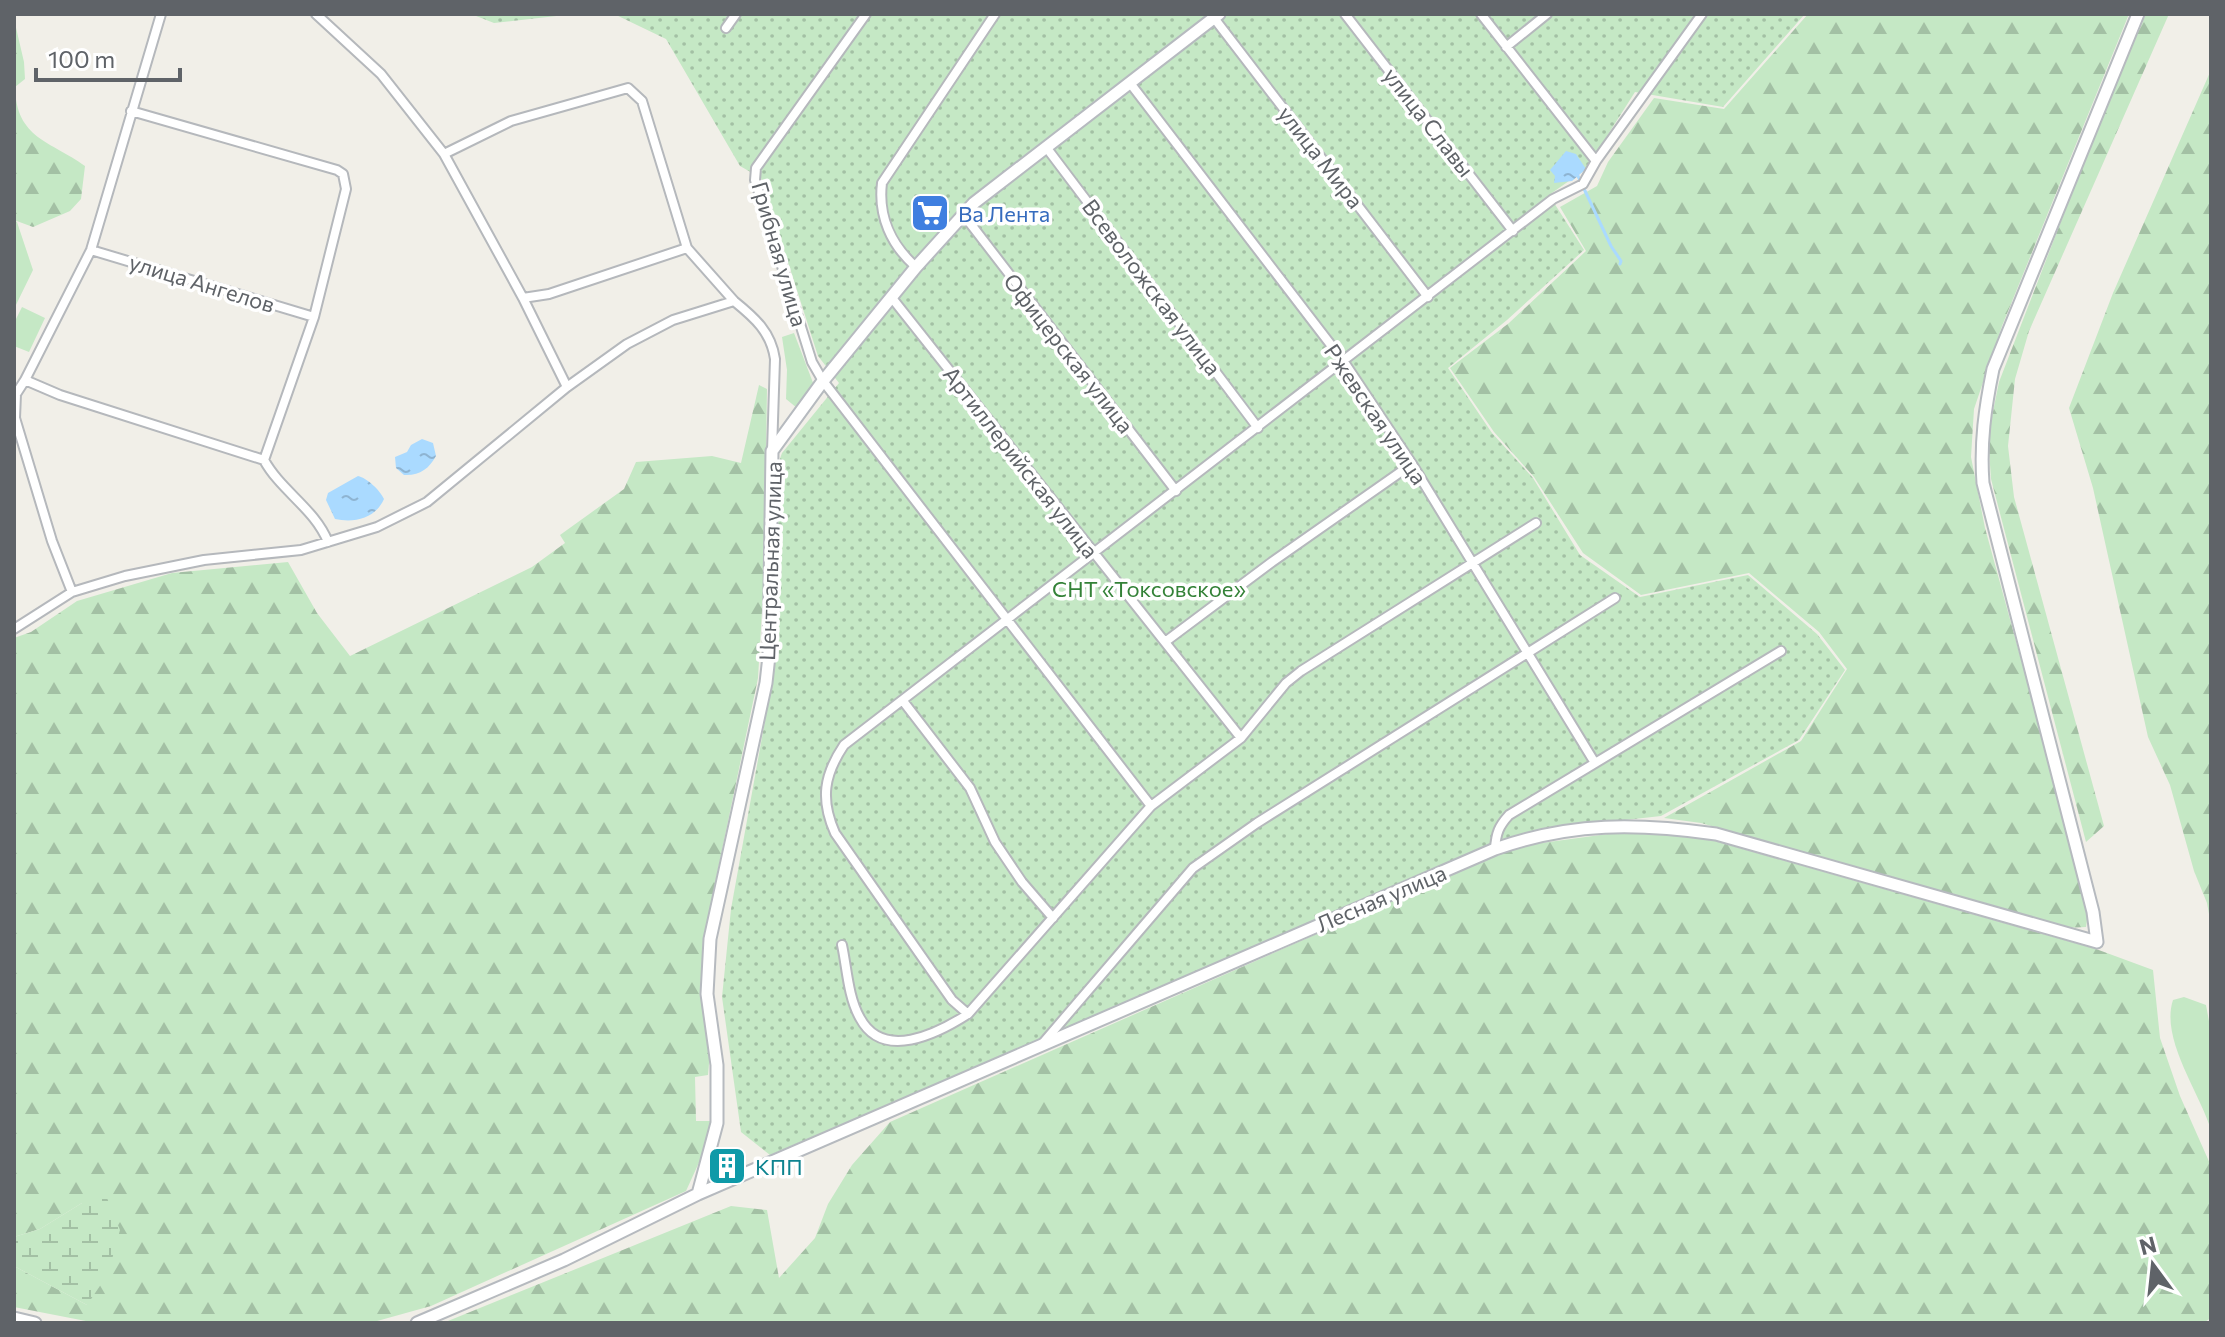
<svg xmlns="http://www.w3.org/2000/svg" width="2225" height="1337" viewBox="0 0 2225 1337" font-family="Commissioner,sans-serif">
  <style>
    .green { fill: #c5e8c5 }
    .forest { fill: url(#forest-firs) }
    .wetland { fill: url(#wetland-marsh) }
    .garden { fill: url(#garden-dots) }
    .water { fill: url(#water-ripples) }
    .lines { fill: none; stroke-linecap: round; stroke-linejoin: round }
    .stream { stroke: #aadaff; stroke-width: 3 }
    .street-casing { stroke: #b5b8bc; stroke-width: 12 }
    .secondary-casing { stroke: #b6babf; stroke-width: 15 }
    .street { stroke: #fff; stroke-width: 8 }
    .secondary { stroke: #fff; stroke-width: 11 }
    .labels { text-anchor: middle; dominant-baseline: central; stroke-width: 7; stroke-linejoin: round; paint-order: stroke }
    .street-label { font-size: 22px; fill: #5f6368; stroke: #fff }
    .shop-label { font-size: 22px; fill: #366cbe; stroke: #fff; text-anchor: start }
    .park-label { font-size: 22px; fill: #348238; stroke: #fff }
    .culture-label { font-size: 22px; fill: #0d838f; stroke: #fff; text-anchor: start }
  </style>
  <defs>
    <pattern id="forest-firs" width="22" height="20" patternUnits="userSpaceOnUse" patternTransform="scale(2)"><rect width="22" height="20" fill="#c5e8c5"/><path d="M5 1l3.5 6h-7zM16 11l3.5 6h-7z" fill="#a3c0a4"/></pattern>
    <pattern id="wetland-marsh" width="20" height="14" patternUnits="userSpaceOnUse" patternTransform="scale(2)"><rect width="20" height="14" fill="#c5e8c5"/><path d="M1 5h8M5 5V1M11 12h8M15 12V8" fill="none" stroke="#a3c0a4"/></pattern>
    <pattern id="garden-dots" width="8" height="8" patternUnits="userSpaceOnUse" patternTransform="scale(2)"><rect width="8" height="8" fill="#c5e8c5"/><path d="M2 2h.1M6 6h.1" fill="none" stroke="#a3c0a4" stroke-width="1.8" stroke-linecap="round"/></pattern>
    <pattern id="water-ripples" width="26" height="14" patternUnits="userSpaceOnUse" patternTransform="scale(2)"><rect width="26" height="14" fill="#aadaff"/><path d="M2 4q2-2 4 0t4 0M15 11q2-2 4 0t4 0" fill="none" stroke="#8eb4d2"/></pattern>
  </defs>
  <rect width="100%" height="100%" fill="#f1efe8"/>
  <!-- green -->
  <path class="green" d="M14,220L17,222L33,270L14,309Z
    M22,307L45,318L29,352L14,346V323Z
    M794,333L815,388L797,408L786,399L787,370L782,337Z
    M2184,997L2206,1005L2211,1032V1130C2200,1093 2160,1039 2173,1000Z"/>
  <!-- forest -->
  <path class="forest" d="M1808,14H2129L2002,326L1974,409L1971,457L1985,528L2089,908L2086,927L2065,928L1701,823L1664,818L1801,741L1847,669L1819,632L1749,573L1641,595L1583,553L1534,477L1494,432L1450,368L1509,323L1586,251L1560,207L1597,186L1608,162L1654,98L1724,109Z
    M2146,14H2169L2029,331L2015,379L2008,446L2014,497L2104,826L2086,842L1991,479L1988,436L1999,382L2099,123Z
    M14,19L24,62L25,79L15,87C16,139 51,141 85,166L81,199L70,211L33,227L14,220Z
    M2211,70V925L2207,903L2194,871L2170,785L2148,737L2093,488L2069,408L2113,293Z
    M759,385L767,389L764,577L758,678L703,941L700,994L710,1052L708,1075L695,1077L696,1121H712L707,1145L686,1191L431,1306L370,1323H96L14,1307V1266L87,1305L82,1203L40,1229L14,1237V638L31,632L77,601L172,573L288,562L317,613L350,656L532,567L565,543L560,535L624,489L636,462L712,456L741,463Z
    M1615,833H1664L1715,841L2096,949L2153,970L2160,1038L2180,1096L2211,1166V1318L2203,1323H443L731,1206L767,1210L779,1278L815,1238L828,1204L852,1165L890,1122L1496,855L1534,844Z"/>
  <!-- wetland -->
  <path class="wetland" d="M107,1198L120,1230L108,1274L87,1305L14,1266V1237L40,1229L82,1203Z"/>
  <!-- garden -->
  <path class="garden" d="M471,14H574L494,23Z
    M614,14H1805L1723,107L1635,92L1586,169L1549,195L1584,250L1507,320L1448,368L1492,433L1533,478L1580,555L1640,597L1748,575L1817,634L1845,670L1799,740L1661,816L1545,829L1492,846L770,1155L741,1132L722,997L731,909L772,682L775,625L776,470L782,453L839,383L818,356L761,178L740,166L666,39Z"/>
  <!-- water -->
  <path class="water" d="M1566,151L1576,154L1586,169L1572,181L1554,183L1555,176L1550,170Z
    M422,439L433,443L436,456C429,469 419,476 404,475L396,468L395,457L407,452L411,445Z
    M358,476C367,478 380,490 384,499C375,519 354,523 335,519L326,500L328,493Z"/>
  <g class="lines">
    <!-- stream -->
    <path class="stream" d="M1578,176L1611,246L1621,261L1620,264"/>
    <!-- street casing -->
    <g class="street-casing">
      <path id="street" d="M316,14L381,74L444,154L523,298L567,387
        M866,14L756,168L755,180L812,362L823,381L1151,806
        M1345,14L1513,231
        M1481,14L1596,161
        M1214,18L1428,297
        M726,28L736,14
        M1506,47L1547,14
        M1130,83L1344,362L1412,464L1595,763
        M1046,147L1258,428
        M444,154L511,121L628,88L642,101L687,248
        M963,214L1176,491
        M91,250L314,317
        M916,267C891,245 878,216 882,183L995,14
        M523,298L549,294L687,248L734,301
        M892,298L1241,738
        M25,380L91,250L161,14
        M264,460C281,491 315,509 328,542
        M1536,523L1301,671L1286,683L1241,738L1151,806L968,1014L952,1000L835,833C820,799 824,775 844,745L1553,199L1583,184L1596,161L1702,14
        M72,592L52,541L15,418L16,394L25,380L60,395L264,460L314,317L346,189L343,174L337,170L131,111
        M14,629L72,592L125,576L204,560L301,550L377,527L427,502L567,387L627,344L673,320L734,301C755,318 771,332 775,359L772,451
        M1165,642L1272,562L1412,464
        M903,701L970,788L995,842L1022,882L1053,918
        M1495,849C1496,833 1499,826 1509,815L1781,651
        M842,945C847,968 848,997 860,1018C883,1061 937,1034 968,1014
        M1043,1043L1193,868L1257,823L1615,598"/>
    </g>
    <!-- secondary casing -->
    <g class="secondary-casing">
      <path id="secondary" d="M698,1194L717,1123V1065L707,994L710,939L766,683L769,656L772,451L823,381L916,267L974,203L1219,14
        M14,1318L35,1323
        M417,1323L564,1260L698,1194L1495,849C1572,822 1637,823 1716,834L2097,942L2093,912L1983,483C1980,443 1985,408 1993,369L2138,14"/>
    </g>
    <!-- street -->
    <use href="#street" class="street"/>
    <!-- secondary -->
    <use href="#secondary" class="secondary"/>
  </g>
  <!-- icons -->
  <defs>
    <g id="supermarket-square" transform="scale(2)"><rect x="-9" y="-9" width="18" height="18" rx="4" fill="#3f7fe0" stroke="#fff"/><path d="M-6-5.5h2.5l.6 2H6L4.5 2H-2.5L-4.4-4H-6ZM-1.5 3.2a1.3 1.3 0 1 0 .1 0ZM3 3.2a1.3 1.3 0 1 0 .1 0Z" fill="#fff"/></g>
    <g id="building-square" transform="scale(2)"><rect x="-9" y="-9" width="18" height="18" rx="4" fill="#0f9aa8" stroke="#fff"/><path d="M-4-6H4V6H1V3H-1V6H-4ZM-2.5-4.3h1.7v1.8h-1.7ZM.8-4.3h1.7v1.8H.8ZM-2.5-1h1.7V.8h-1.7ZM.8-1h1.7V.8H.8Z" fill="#fff"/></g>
  </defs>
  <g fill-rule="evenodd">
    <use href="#supermarket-square" x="930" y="213"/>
    <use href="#building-square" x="727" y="1166"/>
  </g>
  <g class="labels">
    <!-- street labels -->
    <g class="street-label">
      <text transform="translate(1429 122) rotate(52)">улица Славы</text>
      <text transform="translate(1321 157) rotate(52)">улица Мира</text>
      <text transform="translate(780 254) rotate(74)">Грибная улица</text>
      <text transform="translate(202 283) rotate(17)">улица Ангелов</text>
      <text transform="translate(1152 287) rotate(53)">Всеволожская улица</text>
      <text transform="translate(1069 353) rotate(52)">Офицерская улица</text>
      <text transform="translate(1376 414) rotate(56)">Ржевская улица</text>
      <text transform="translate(1021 462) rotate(52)">Артиллерийская улица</text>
      <text transform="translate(770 561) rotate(-88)">Центральная улица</text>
      <text transform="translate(1381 898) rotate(-23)">Лесная улица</text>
    </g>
    <!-- shop labels -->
    <g class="shop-label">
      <text x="958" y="213">Ва Лента</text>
    </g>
    <!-- park labels -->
    <g class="park-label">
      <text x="1149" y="588">СНТ «Токсовское»</text>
    </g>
    <!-- culture labels -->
    <g class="culture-label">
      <text x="755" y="1166">КПП</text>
    </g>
  </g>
  <!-- border -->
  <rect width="2225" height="1337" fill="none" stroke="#5f6368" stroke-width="32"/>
  <!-- north arrow -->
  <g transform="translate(2153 1265) rotate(345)" stroke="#ffffff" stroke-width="6" paint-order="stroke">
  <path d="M0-6L14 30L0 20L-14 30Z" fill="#5f6368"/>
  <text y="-12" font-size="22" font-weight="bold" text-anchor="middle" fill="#5f6368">N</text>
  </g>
  <!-- scale -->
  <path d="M36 68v12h144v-12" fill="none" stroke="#5f6368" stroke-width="4"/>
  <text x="48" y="68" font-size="24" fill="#5f6368" stroke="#ffffff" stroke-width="6" paint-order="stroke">100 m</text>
</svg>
